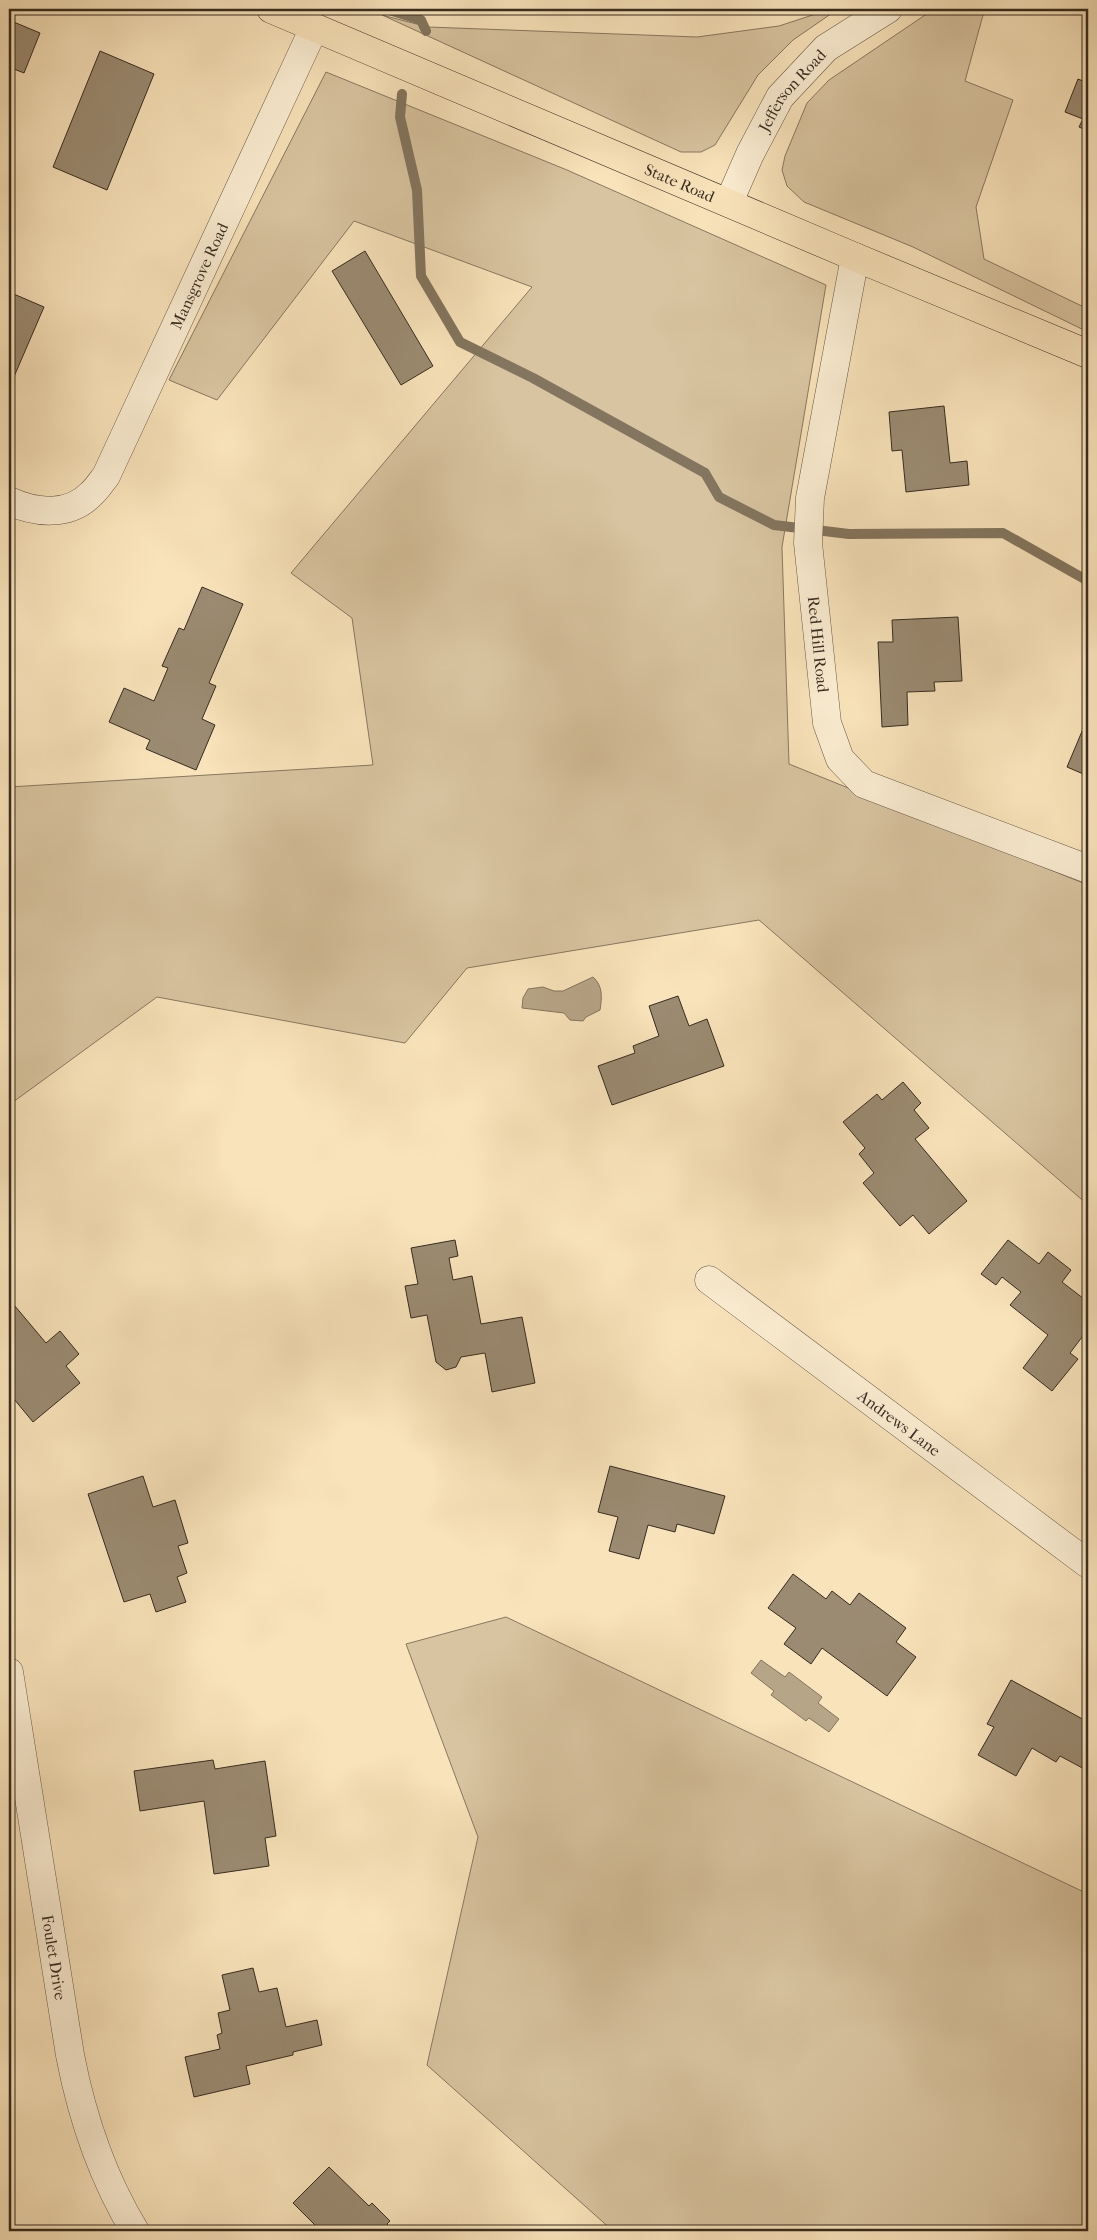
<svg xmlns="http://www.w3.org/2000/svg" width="1097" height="2240" viewBox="0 0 1097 2240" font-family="'IM FELL French Canon',serif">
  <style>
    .green { fill: #d8c4a0; stroke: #877862 }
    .water { fill: #b7a587; stroke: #83755f }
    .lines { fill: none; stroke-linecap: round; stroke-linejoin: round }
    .stream { stroke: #83755f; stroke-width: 10 }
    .building { fill: #9b8b72; stroke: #362c23 }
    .minor-casing { stroke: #675a49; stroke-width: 29 }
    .highway-casing { stroke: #362c23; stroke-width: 29 }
    .minor { stroke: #fbedd2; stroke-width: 28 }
    .highway { stroke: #f9e3ba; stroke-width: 28 }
    .labels { text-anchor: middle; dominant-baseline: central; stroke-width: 4; stroke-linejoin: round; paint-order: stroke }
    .street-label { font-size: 16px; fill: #362c23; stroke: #fbedd2 }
  </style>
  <rect width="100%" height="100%" fill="#f9e3ba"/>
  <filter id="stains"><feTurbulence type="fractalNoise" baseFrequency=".004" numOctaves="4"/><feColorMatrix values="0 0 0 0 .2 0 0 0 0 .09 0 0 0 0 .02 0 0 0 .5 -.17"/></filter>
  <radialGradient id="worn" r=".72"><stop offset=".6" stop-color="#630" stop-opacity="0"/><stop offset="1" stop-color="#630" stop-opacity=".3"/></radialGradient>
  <!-- green -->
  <path class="green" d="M831,9H838L793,40L758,75L715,145L701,152H681L382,15L428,27L697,37L779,26Z
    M934,9H980L983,15L965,81L1013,100L976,207L984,259L1088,309V332L913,247L804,202L787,186L782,170L785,156L807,103L829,80Z
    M326,72L567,170L826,285L782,547L789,764L1088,885V1205L759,920L467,968L405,1043L157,997L9,1105V787L373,765L352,618L291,573L532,287L354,221L217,400L169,380Z
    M506,1617L1088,1894V2231H613L427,2065L478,1837L406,1644Z"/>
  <!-- water -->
  <path class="water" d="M593,977C603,986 602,997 600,1010L586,1017L583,1021L570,1020L564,1013L522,1008L523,998L528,989L543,987L554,991H563Z
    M761,1660L785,1677L789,1672L822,1697L818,1703L839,1719L829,1732L809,1718L806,1721L771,1695L774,1691L751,1673Z"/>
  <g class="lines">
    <!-- stream -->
    <path class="stream" d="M386,9L421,20L426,31
      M402,94L400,117L417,190L421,276L460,342L533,378L705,473L719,497L774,525L849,534L1003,533L1088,581"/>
  </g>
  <!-- building -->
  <path class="building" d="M9,20L40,33L24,73L9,67Z
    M100,51L154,74L107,190L53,167Z
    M1078,79L1088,83V131L1079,127L1083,119L1065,112Z
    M365,251L433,366L401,385L332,271Z
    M9,292L44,307L13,379L9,378Z
    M944,406L950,463L967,461L969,485L906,492L902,450L892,451L889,412Z
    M202,587L243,604L209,683L216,686L202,719L215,725L196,770L146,749L150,740L109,722L124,688L154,701L168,668L162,666L179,628L184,630Z
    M958,617L962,681L934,682L935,691L907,692L908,725L882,727L878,642H893L892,620Z
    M1083,729L1088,731V776L1067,767Z
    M678,996L689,1026L707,1019L724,1066L612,1105L598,1066L635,1053L633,1046L659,1036L649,1006Z
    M903,1082L921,1103L914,1110L929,1128L915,1139L967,1201L929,1234L913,1215L900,1226L863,1183L874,1173L859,1154L865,1148L843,1122L877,1094L882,1100Z
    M455,1240L458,1256L449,1258L453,1280L472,1276L481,1324L522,1317L535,1383L492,1392L485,1353L461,1357L456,1367L446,1370L436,1362L427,1315L411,1318L405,1286L418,1284L411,1248Z
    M1008,1240L1039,1264L1048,1252L1071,1270L1062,1282L1088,1302V1333H1085L1070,1353L1078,1359L1052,1391L1023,1368L1048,1335L1010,1305L1021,1292L1002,1277L996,1285L981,1274Z
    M9,1299L46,1343L60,1331L79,1354L66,1366L80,1383L33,1422L9,1393Z
    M610,1466L725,1496L714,1534L677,1524L675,1532L648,1525L639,1559L609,1551L618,1517L598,1512Z
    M143,1476L153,1507L175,1500L188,1543L178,1546L187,1573L177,1577L186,1602L156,1612L150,1594L124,1602L88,1494Z
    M793,1574L826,1599L832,1591L850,1605L859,1593L906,1628L896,1642L916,1657L887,1696L822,1648L811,1664L784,1644L796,1628L768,1608Z
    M1011,1680L1088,1722V1771L1060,1756L1056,1762L1032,1748L1016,1776L978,1755L994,1727L987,1724Z
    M213,1760L215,1769L265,1761L276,1836L265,1838L269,1866L214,1874L204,1801L140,1811L134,1771Z
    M253,1968L259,1992L277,1988L286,2027L317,2020L322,2045L293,2052V2055L246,2066L250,2084L194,2097L185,2057L220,2049L217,2035L222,2033L218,2013L230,2010L222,1975Z
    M329,2167L369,2206L372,2203L390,2221L387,2224L394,2231H321L293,2203Z"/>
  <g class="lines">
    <!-- minor casing -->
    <g class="minor-casing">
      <g id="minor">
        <path id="s1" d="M729,202L750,154L780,97L826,48L888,9"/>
        <path id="s2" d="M855,257L810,498L808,543L827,723L840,759L864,784L1088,869"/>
        <path id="s3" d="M9,501C35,513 69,517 91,494C97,489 101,482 106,476L314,28"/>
        <path id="s4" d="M709,1280L1088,1564"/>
        <path id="s5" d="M9,1672L70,2055C82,2117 102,2177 135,2231"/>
      </g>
    </g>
    <!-- highway casing -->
    <g class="highway-casing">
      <g id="highway">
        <path id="s6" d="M271,9L855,257L1088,354"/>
      </g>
    </g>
    <!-- minor -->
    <use href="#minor" class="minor"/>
    <!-- highway -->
    <use href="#highway" class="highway"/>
  </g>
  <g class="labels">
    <!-- street labels -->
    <g class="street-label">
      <text stroke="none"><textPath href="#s1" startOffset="129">Jefferson Road</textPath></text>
      <text stroke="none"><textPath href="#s6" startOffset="444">State Road</textPath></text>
      <text stroke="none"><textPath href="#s3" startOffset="332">Mansgrove Road</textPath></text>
      <text stroke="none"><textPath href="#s2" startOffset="392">Red Hill Road</textPath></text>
      <text stroke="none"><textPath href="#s4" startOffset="238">Andrews Lane</textPath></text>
      <text stroke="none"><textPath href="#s5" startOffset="289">Foulet Drive</textPath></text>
    </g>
  </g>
  <!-- margin -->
  <rect width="1097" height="2240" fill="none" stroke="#f9e3ba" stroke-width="30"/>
  <rect x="10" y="10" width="1077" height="2220" fill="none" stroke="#362c23" stroke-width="2.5"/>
  <rect x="15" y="15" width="1067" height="2210" fill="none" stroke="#362c23"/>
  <rect width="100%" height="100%" filter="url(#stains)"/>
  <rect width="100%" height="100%" fill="url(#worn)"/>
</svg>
